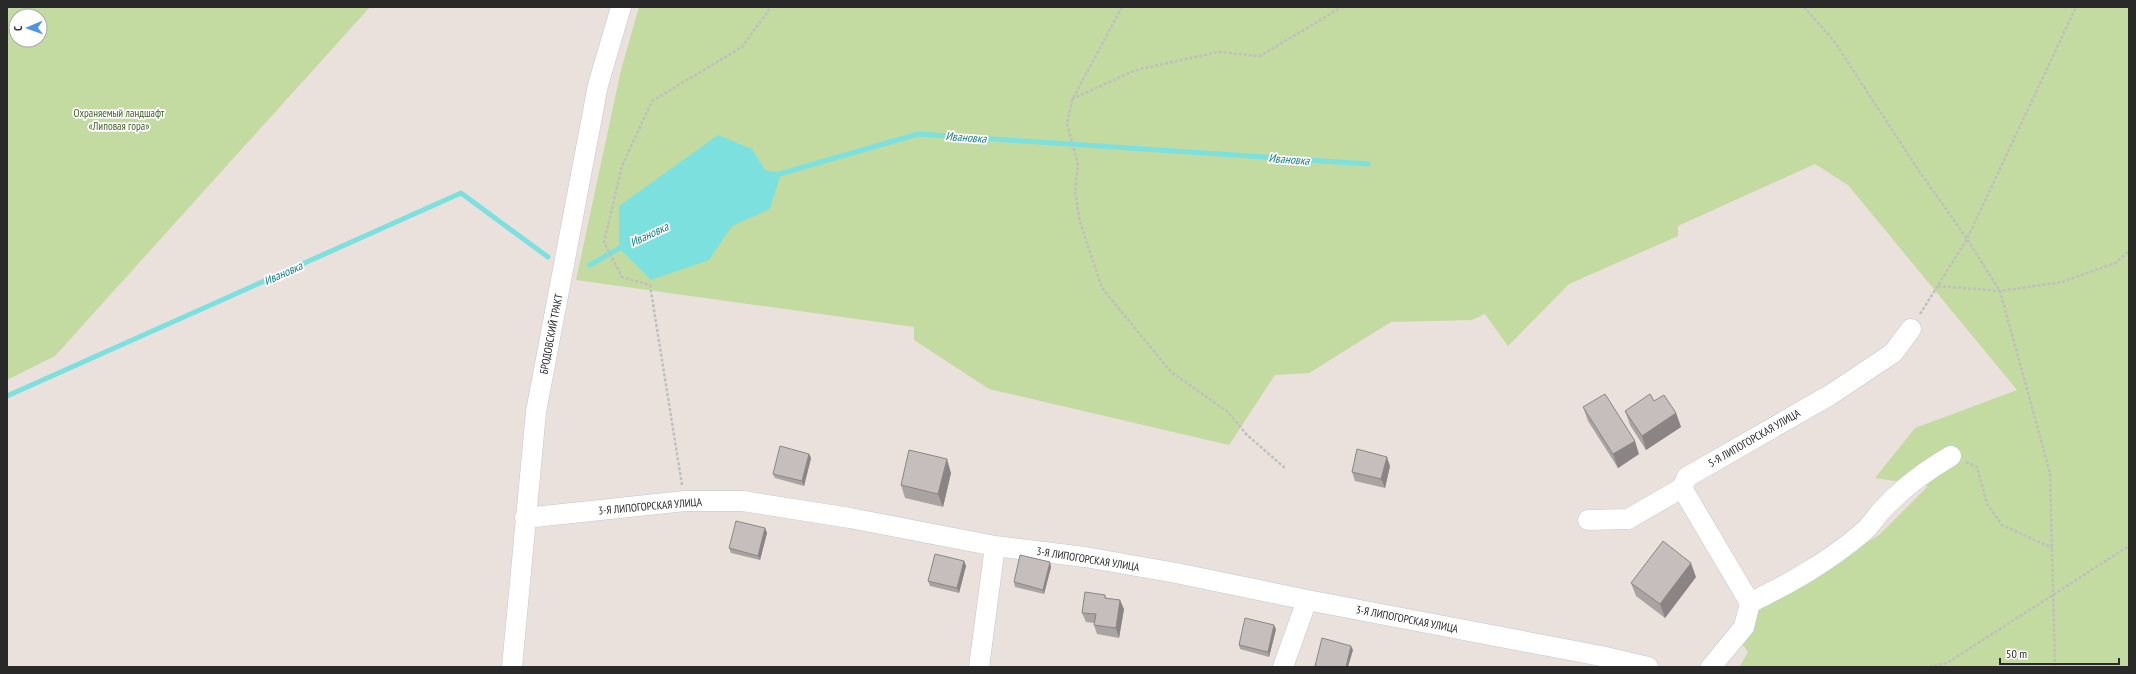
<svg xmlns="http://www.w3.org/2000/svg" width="2136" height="674" viewBox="0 0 2136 674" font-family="'PT Sans Narrow',sans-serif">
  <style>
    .green { fill: #c3daa0; fill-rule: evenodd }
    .water { fill: #7ce0df }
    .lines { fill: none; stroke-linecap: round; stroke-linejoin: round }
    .stream { stroke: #7ce0df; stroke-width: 5 }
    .minor-casing { stroke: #c1c7ce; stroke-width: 21 }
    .path { stroke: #bfbfbf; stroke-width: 2.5; stroke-dasharray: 3 2; stroke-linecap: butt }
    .minor { stroke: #fff; stroke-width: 20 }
    .wall { fill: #a9a3a2 }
    .shaded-wall { fill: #8a8584 }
    .building { fill: #c5bebc; stroke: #8a8584 }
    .labels { text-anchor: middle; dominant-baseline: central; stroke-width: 3.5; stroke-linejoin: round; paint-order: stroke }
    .park-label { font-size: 11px; fill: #3f5e22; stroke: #fff }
    .street-label { font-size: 11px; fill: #292929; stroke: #fff }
    .water-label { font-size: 12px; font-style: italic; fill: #1d828a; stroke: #fff }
  </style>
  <rect width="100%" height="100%" fill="#eae1dd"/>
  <!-- green -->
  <path class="green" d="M7,7H370L55,356L7,380ZM16,16H40V40H16Z
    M639,7H2129V667L1740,666L1748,652L1742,644L1763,597L1822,570L1879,535L1928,486L1875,478L1915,428L2017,390L1848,185L1815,164L1678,226V236L1569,284L1508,346L1485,314L1472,320L1391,322L1309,373L1275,375L1229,445L989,389L914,340V327L576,280L621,70Z"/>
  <!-- water -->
  <path class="water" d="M718,135L752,149L765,170L781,173L770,209L732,226L709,260L651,280L619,248V206Z"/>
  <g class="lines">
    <!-- stream -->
    <path class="stream" d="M776,175L918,134L1368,164
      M590,265L625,245
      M7,396L461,193L548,257"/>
    <!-- minor casing -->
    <g class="minor-casing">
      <path id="minor" d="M1682,488L1750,603L1744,627L1711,667
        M525,518L685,501H743L850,518L995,546L1085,557L1176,573L1307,600L1601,656L1648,667
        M1588,520L1628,519L1682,488L1687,477L1830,395L1893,353L1911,329
        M1750,603C1790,583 1828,562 1862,533C1871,526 1877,514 1886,506C1905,486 1927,470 1951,456
        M512,667L536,412L598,85L621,7
        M979,667L995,546
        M1283,667L1307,600"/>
    </g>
    <!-- path -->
    <path class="path" d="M1122,7L1072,100L1067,124L1078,164L1075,192L1080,222L1102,288L1171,372L1228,412L1246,434L1286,469
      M1804,7L1834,41L1915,165L1967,239L2000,291L2050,473L2055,667
      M1072,99L1136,70L1218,52L1260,56L1342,7
      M1938,286L2000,291L2062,282L2115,263L2129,251
      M1920,314L1967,239L2076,7
      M1966,462L1977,467L1987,504L2002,525L2052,548
      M682,485L650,285L622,277L604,242L622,166L652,101L742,47L771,7
      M1929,667L1947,663L2129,546"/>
    <!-- minor -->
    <use href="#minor" class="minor"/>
  </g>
  <!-- wall -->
  <path class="wall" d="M1654,401L1676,413L1681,427L1646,450L1630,425L1625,411Z
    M1583,407L1639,454L1618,468L1588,421Z
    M809,454L811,458L804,486L775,478L773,474Z
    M1390,466L1385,488L1355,481L1352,472Z
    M951,473L943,507L905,498L901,485Z
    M765,528L767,533L760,560L731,553L729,548Z
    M964,561L966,566L959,593L930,586L928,581Z
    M1051,567L1044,594L1015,587L1014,582Z
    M1696,577L1665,618L1636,596L1631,583Z
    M1105,595L1106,598L1124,609L1119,638L1097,634L1094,625V623L1086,622L1082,613Z
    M1276,629L1269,657L1240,649L1239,645Z"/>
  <!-- shaded-wall -->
  <path class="shaded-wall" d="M1676,413L1681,427L1646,450L1642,436Z
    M1635,441L1639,454L1618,468L1613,454Z
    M809,454L811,458L804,486L802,481Z
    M1387,457L1390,466L1385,488L1381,479Z
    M947,459L951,473L943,507L938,494Z
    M765,528L767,533L760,560L758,556Z
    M964,561L966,566L959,593L957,588Z
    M1050,562L1051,567L1044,594L1043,590Z
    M1691,563L1696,577L1665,618L1660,604Z
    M1120,600L1124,609L1119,638L1116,628Z
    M1274,625L1276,629L1269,657L1268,652Z
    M1351,646L1353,650L1348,667H1346Z"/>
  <!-- building -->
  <path class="building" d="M1605,394L1635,441L1613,454L1583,407Z
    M1650,394L1654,401L1664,395L1676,413L1642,436L1625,411Z
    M780,446L809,454L802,481L773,474Z
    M1357,449L1387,457L1381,479L1352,472Z
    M909,450L947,459L938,494L901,485Z
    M736,521L765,528L758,556L729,548Z
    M1663,541L1691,563L1660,604L1631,583Z
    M935,554L964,561L957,588L928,581Z
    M1020,555L1050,562L1043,590L1014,582Z
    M1085,592L1105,595V598L1120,600L1116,628L1094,625L1096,614L1082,613Z
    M1245,618L1274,625L1268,652L1239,645Z
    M1322,638L1351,646L1346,667H1321L1315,666Z"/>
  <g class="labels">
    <!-- park labels -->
    <g class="park-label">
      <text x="119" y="113">Охраняемый ландшафт<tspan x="119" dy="13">«Липовая гора»</tspan></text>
    </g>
    <!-- street labels -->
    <g class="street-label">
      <text transform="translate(551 334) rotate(-79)">БРОДОВСКИЙ ТРАКТ</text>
      <text transform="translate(1754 438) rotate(-30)">5-Я ЛИПОГОРСКАЯ УЛИЦА</text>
      <text transform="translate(650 506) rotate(-5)">3-Я ЛИПОГОРСКАЯ УЛИЦА</text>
      <text transform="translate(1088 559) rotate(9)">3-Я ЛИПОГОРСКАЯ УЛИЦА</text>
      <text transform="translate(1407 619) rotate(11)">3-Я ЛИПОГОРСКАЯ УЛИЦА</text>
    </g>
    <!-- water labels -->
    <g class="water-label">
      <text transform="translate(966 137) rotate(4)">Ивановка</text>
      <text transform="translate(1289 159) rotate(4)">Ивановка</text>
      <text transform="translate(649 234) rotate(-25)">Ивановка</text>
      <text transform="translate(283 273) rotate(-24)">Ивановка</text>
    </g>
  </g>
  <!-- border -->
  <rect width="2136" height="674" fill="none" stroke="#292929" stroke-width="16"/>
  <!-- north arrow -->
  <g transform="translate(28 28) rotate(268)"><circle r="19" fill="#ffffff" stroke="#a9a9a9"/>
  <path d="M0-3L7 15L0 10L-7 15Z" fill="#4f94e4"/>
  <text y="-6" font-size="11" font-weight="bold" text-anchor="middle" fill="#292929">С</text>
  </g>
  <!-- scale -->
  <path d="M2000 658v6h119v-6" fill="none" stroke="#292929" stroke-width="2"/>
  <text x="2006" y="658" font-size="12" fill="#292929" stroke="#ffffff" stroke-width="3" paint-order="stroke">50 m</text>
</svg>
